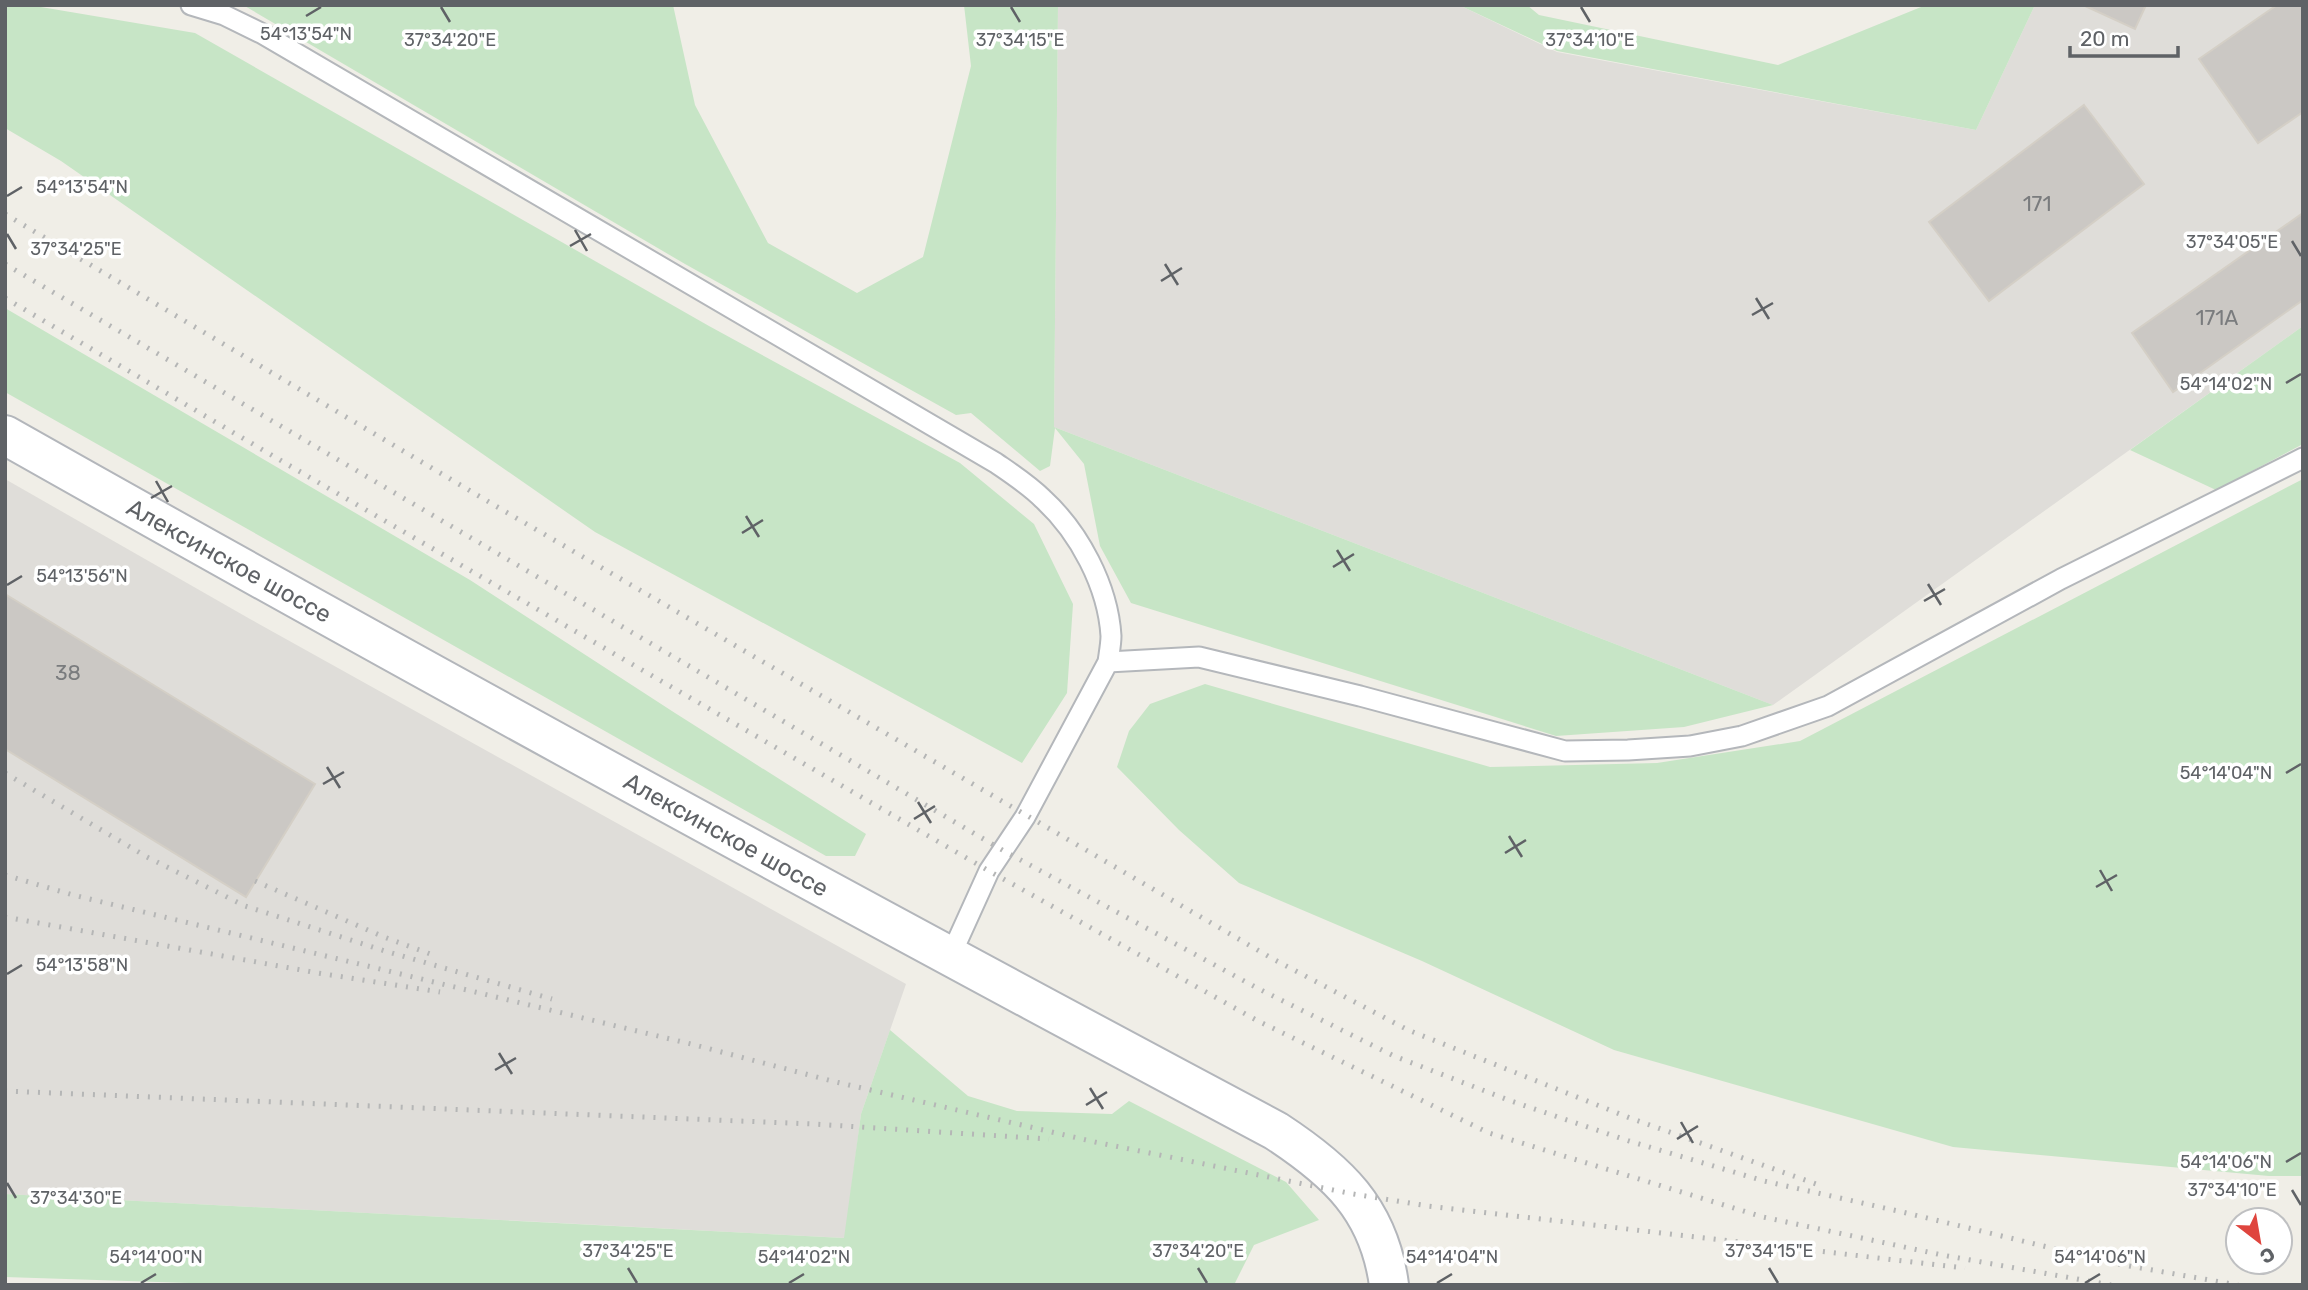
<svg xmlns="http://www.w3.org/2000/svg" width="2308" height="1290" viewBox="0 0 2308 1290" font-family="Rubik,sans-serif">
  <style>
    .industrial { fill: #dfddd9 }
    .green { fill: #c7e5c6 }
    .building { fill: #cbc8c4; stroke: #d4cfc6; stroke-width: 2 }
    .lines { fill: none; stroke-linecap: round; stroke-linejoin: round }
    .lane-casing { stroke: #b4b7bb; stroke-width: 23 }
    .secondary-casing { stroke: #b3b6bb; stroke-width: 42 }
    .lane { stroke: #fff; stroke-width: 19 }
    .secondary { stroke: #fff; stroke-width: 38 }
    .rail { stroke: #b5b6b6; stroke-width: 5; stroke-dasharray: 2 9; stroke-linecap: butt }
    .ticks { fill: none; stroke: #5f6266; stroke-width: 2.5 }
    .labels { text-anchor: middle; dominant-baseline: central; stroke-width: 7; stroke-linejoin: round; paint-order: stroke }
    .number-label { font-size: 21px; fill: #7a7c7e }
    .street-label { font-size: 24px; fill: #5f6266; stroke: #fff }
    .ticks-label { font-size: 18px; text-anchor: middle; fill: #5f6266; stroke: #fff; stroke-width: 7; stroke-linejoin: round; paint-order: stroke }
  </style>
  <rect width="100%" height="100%" fill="#f0eee7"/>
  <!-- industrial -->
  <path class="industrial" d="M1058,5H1459L1557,52L1976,130L2035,5H2303V326L1773,705L1054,427Z
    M5,479L250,619L906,984L861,1114L845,1238L5,1194Z"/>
  <!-- green -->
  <path class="green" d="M5,5H29L195,33L709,326L960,463L1034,524L1073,604L1067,693L1022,763L595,532L61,161L5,128Z
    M243,5H673L695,105L768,243L857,293L923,257L971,66L964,5H1058L1054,427L1773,705L1684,727L1556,736L1131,603L1100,546L1084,464L1055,428L1050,466L1040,471L971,413L956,415L685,264Z
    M1459,5H1527L1539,15L1778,65L1926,5H2035L1976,130L1557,51Z
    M5,308L470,580L675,713L866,834L855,856H826L5,392Z
    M2303,326V444L2216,490L2130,450Z
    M2303,479V1176H2269L1953,1147L1614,1050L1422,961L1239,883L1179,830L1117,767L1129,731L1150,704L1205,684L1490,767L1657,763L1800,741Z
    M890,1030L968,1096L1017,1111L1112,1114L1129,1101L1286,1182L1319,1220L1254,1245L1234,1285H250L5,1277V1194L844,1238L861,1114Z"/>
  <!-- building -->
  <path class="building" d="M2083,5H2146L2135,29Z
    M2277,5H2303V112L2258,143L2199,59Z
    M2084,105L2144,184L1989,301L1929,222Z
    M2303,213V300L2173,392L2132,333Z
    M5,594L315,784L246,897L5,749Z"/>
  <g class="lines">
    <!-- lane casing -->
    <g class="lane-casing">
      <path id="lane" d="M191,5L224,15L263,34L996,463C1012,474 1029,485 1043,499C1079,532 1108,586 1111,636C1111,644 1109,654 1108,662L1025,817L989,871L950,957
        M1108,662L1199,657L1360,696L1565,751L1628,750L1690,746L1742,736L1828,706L2061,579L2303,458"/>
    </g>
    <!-- secondary casing -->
    <g class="secondary-casing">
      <path id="secondary" d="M5,435C426,673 850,904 1276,1131C1337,1171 1379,1209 1389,1285"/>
    </g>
    <!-- lane -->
    <use href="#lane" class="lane"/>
    <!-- secondary -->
    <use href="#secondary" class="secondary"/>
    <!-- rail -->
    <path class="rail" d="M5,214L494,505L1273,959L1408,1030L1630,1118L1819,1185
      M5,264L1004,851L1259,989L1394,1056L1511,1101L1629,1141L1764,1181L1898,1211L2118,1264L2238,1285
      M5,298L285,463L989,871L1258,1021L1489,1133L1763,1217L1942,1255L2111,1285
      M5,773L147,857L245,906L385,951L552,999
      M5,875L73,895L691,1044L836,1082L1095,1142L1353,1194L1428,1206L1965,1268
      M255,881L384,937L433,955
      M5,917L318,973L440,992
      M5,1091L813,1124L1049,1139"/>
  </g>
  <!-- ticks -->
  <path class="ticks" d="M441,7L450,22M1011,7L1020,22M1581,7L1590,22M306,16L321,7M7,196L22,187M575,230L587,251M7,234L16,249M2292,241L2301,256M570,246L591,234M1165,264L1178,285M1161,281L1182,268M1756,298L1769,319M1752,315L1773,303M2286,383L2301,374M156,481L168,502M151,498L172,486M746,516L759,537M742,533L763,520M1337,550L1350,571M1333,567L1354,554M1928,584L1941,605M7,585L22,576M1924,601L1945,589M327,767L340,788M2286,773L2301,764M323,784L344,772M918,802L931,823M914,819L935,806M1509,836L1522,857M1505,853L1526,840M2100,870L2112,891M2096,887L2117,875M7,974L22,965M499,1053L512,1074M495,1070L516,1058M1090,1088L1103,1109M1086,1105L1107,1092M1681,1122L1693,1143M1677,1139L1698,1126M2286,1162L2301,1153M7,1183L16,1198M2292,1190L2301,1205M628,1268L637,1283M1198,1268L1207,1283M1769,1268L1778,1283M141,1283L156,1274M789,1283L804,1274M1437,1283L1452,1274M2085,1283L2100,1274"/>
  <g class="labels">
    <!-- number labels -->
    <g class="number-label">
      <text x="2037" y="203">171</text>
      <text x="2217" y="317">171А</text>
      <text x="68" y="672">38</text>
    </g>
    <!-- street labels -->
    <g class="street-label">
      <text transform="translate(229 561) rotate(29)">Алексинское шоссе</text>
      <text transform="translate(726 835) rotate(29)">Алексинское шоссе</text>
    </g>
  </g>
  <g class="ticks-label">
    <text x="306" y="40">54°13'54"N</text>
    <text x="450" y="46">37°34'20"E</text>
    <text x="1020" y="46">37°34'15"E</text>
    <text x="1590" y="46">37°34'10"E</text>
    <text x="82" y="193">54°13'54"N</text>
    <text x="2232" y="248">37°34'05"E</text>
    <text x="76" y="255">37°34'25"E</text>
    <text x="2226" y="390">54°14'02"N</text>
    <text x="82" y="582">54°13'56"N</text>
    <text x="2226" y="779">54°14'04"N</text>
    <text x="82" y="971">54°13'58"N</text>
    <text x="2226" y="1168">54°14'06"N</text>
    <text x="2232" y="1196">37°34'10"E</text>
    <text x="76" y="1204">37°34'30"E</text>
    <text x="628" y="1257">37°34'25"E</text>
    <text x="1198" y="1257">37°34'20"E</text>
    <text x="1769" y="1257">37°34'15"E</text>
    <text x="156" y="1263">54°14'00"N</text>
    <text x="804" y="1263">54°14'02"N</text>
    <text x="1452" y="1263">54°14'04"N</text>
    <text x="2100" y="1263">54°14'06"N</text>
  </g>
  <!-- border -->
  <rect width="2308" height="1290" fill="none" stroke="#5f6266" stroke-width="14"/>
  <!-- north arrow -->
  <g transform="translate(2259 1241) rotate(149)"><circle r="33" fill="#ffffff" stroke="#bfc0c2" stroke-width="2"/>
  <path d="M0-5L12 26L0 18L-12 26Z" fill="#df453e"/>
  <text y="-10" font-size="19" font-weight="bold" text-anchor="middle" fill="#5f6266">С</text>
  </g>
  <!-- scale -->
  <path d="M2070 46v10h108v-10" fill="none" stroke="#5f6266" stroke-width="3.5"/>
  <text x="2080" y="46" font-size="21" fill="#5f6266" stroke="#ffffff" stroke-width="5" paint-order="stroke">20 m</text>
</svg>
